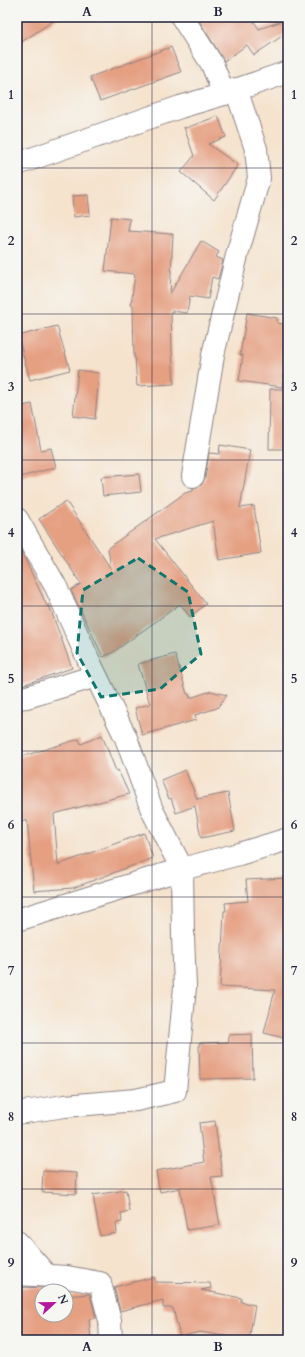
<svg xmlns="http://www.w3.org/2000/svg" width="305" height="1357" viewBox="0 0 305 1357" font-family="Cardo,serif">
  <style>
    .building { fill: #e59f81 }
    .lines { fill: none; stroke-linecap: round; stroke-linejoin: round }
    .street-casing { stroke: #8c8284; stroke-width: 24 }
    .secondary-casing { stroke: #8c8284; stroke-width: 24 }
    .street { stroke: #fff; stroke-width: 22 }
    .secondary { stroke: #fff; stroke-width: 22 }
    .marked { fill: #0f766e; fill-opacity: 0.2; stroke: #0f766e; stroke-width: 3; stroke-dasharray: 8 5; stroke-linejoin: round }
    .grid { fill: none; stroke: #22223b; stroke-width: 1; stroke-opacity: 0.55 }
    .neatline { fill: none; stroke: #22223b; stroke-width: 1.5 }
    .grid-label { font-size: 13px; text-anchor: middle; font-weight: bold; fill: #22223b }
  </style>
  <rect width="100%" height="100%" fill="#f6f6f2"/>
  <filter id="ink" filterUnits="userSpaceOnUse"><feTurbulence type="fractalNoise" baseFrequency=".025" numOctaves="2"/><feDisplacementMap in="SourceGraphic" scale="8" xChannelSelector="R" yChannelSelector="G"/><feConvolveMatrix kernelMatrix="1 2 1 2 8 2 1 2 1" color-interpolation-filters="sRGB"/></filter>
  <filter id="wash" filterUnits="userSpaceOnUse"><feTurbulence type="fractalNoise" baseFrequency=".012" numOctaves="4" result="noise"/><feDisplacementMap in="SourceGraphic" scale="16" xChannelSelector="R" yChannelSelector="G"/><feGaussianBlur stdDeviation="0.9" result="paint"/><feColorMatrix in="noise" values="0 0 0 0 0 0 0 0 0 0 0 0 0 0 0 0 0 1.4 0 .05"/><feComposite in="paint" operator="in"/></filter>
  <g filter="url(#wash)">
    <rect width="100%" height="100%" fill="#f5e3ce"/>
    <g id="blocks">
      <!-- building -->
      <path class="building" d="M17,17H59L17,45Z
        M197,17H251L259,29L288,19V32L254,55L247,45L224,61Z
        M171,47L181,72L100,101L90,77Z
        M218,116L226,137L208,144L238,165L214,200L181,172L194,156L184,127L186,128Z
        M88,195L90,215L74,217L72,196Z
        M111,217L130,219L128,231L173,234L170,294L201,241L219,252L216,257L223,260L218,279L212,277L208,299L190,296L187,313L171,311L172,353L174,384L137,386L135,357H134L133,305H131L135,274L105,271Z
        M247,313L277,318V323L288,325V353L282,387L239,381L243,355H240Z
        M57,326L70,370L30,380L18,336Z
        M78,370L99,373L95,419L73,416Z
        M270,389H288V449H269Z
        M32,404L41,450L51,448L56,467L17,478V407Z
        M220,445L250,450L240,508L254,506L261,553L219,560L213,521L155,539L206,604L190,617L180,604L112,653L103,657L71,590L81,584L39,519L66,501L111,569L108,548L185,493L193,491V488H198L202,484L205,478L209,453L219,454Z
        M139,474L141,492L103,496L101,477Z
        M17,544L25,559L47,606L49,605L72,668L22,685H17Z
        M175,654L187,694H189L190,698L211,691L227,695L217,708L195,715L196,720L142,735L135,708L150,704L138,664Z
        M102,735L116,771L118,770L129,794L54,814L58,865L144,833L153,858L73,888L34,891L27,820L17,824V758L79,739L81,744Z
        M185,770L197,799L228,793L235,831L201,838L195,806L176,813L171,798L169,799L161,780Z
        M288,878V1039L264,1033L275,990L220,987L224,911H226L225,903L248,901L246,880Z
        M252,1034L253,1078L200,1079L199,1043L229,1042L228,1035Z
        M215,1121L222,1176L211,1177L220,1225L187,1230L180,1188L160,1192L156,1171L204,1162L199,1123Z
        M43,1171L77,1173L76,1194L42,1192Z
        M126,1190L129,1211L121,1213L122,1222L116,1223L117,1233L100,1236L93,1195Z
        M154,1277L155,1282L210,1283L211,1288L201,1290L241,1298V1302L255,1305L249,1340L200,1332L180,1337L173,1308H163V1300L120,1311L114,1287Z
        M17,1287L49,1288V1291H42V1315H66V1296L90,1294L96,1318L89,1319L91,1340H17Z"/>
    </g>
  </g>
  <g filter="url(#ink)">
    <use href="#blocks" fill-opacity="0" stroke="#8c8284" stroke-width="1"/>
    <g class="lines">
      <!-- street casing -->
      <g class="street-casing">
        <path id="street" d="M182,17L212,64L224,94
          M193,476L213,355L237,255L259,178L256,149L236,89
          M17,519L56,587L88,659L126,738L152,810L182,869L183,936L185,987L175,1091L136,1100L65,1106L17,1113
          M17,698L27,697L96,676
          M17,920L182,869L239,854L288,839
          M17,1242L47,1276
          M17,1274L67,1277L100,1283L110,1321L111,1340"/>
      </g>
      <!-- secondary casing -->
      <g class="secondary-casing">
        <path id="secondary" d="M17,164L180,107L224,94L288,72"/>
      </g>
      <!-- street -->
      <use href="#street" class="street"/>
      <!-- secondary -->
      <use href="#secondary" class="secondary"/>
    </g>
  </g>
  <!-- marked area -->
  <path class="marked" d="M138,558L188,592L201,654L160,689L101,697L77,653L83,590Z"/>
  <!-- grid -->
  <path class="grid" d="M152,17V1340M17,168H288M17,314H288M17,460H288M17,606H288M17,751H288M17,897H288M17,1043H288M17,1189H288"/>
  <!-- margin -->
  <rect width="305" height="1357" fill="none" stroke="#f6f6f2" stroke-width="44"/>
  <!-- north arrow -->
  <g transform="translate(54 1303) rotate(68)"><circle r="19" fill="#f6f6f2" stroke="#a1a1a9"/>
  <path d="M0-3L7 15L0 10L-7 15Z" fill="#b5179e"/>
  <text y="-6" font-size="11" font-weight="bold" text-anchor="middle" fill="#22223b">N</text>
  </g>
  <rect x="22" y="22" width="261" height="1313" class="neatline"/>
  <g class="grid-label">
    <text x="87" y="16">A</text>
    <text x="218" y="16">B</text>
    <text x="11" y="99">1</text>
    <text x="294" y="99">1</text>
    <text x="11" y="245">2</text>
    <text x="294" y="245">2</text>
    <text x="11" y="391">3</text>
    <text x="294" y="391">3</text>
    <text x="11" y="537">4</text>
    <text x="294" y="537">4</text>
    <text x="11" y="683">5</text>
    <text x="294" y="683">5</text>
    <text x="11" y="829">6</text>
    <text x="294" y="829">6</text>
    <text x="11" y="975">7</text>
    <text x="294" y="975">7</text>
    <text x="11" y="1121">8</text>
    <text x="294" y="1121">8</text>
    <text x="11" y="1267">9</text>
    <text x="294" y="1267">9</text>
    <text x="87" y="1351">A</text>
    <text x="218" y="1351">B</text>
  </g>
</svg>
